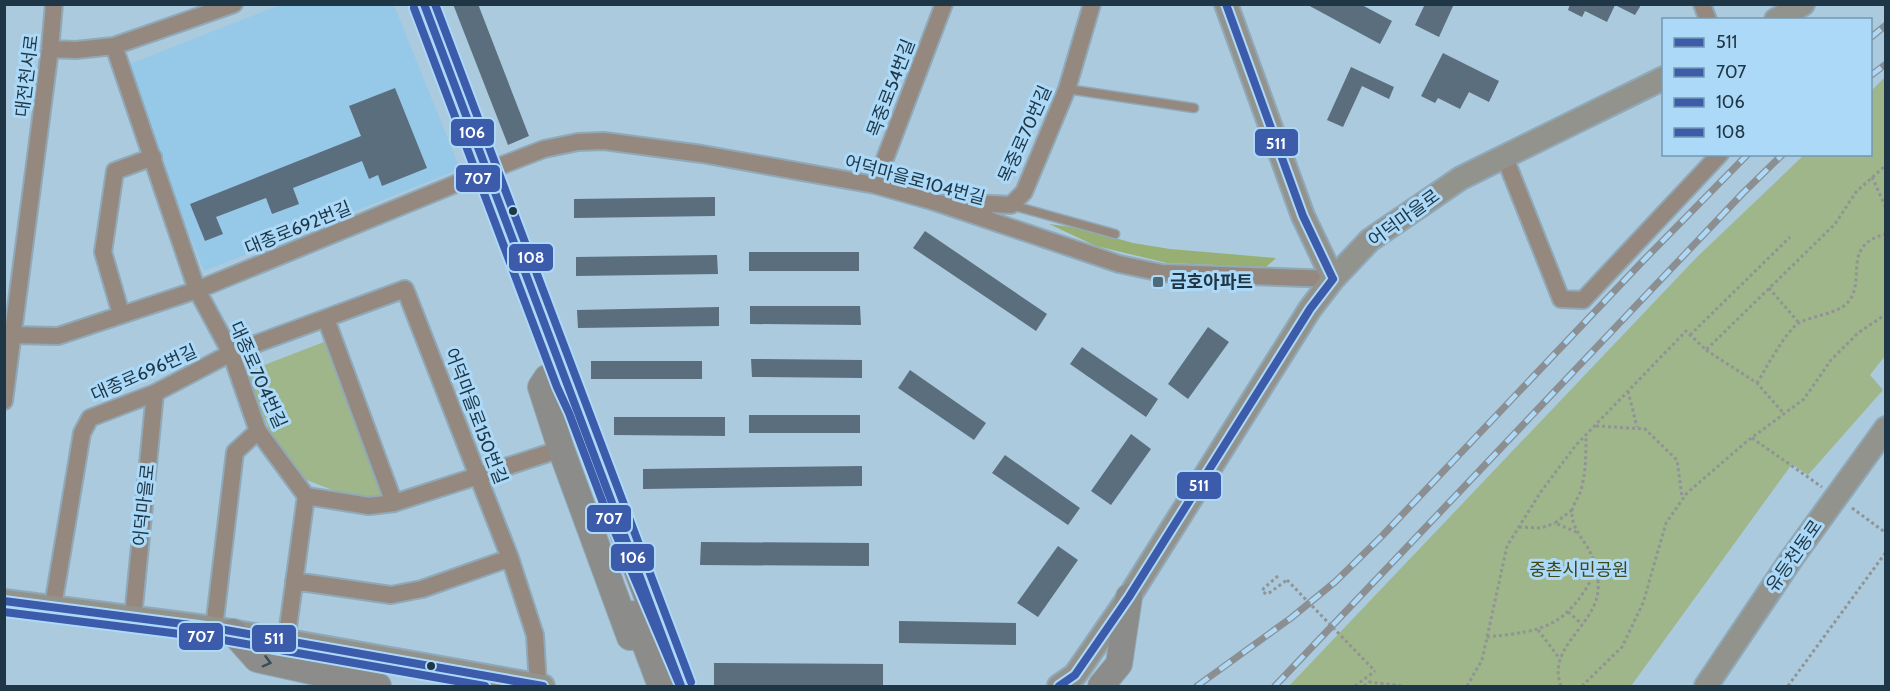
<svg xmlns="http://www.w3.org/2000/svg" width="1890" height="691" viewBox="0 0 1890 691" font-family="Cabin,'Noto Sans KR',sans-serif">
  <style>
    .built { fill: #96c8e8 }
    .green { fill: #9eb689 }
    .forest { fill: #97af73 }
    .building { fill: #5b6e7e }
    .lines { fill: none; stroke-linecap: round; stroke-linejoin: round }
    .lane-casing { stroke: #90a9b8; stroke-width: 11 }
    .street-casing { stroke: #90a9b8; stroke-width: 20 }
    .secondary-casing { stroke: #90a9b8; stroke-width: 26 }
    .primary-casing { stroke: #90a9b8; stroke-width: 28 }
    .path { stroke: #909495; stroke-width: 3; stroke-dasharray: 3 3; stroke-linecap: butt }
    .lane { stroke: #95897f; stroke-width: 8 }
    .street { stroke: #95897f; stroke-width: 16 }
    .secondary { stroke: #93938e; stroke-width: 22 }
    .primary { stroke: #8c8d8a; stroke-width: 26 }
    .rail-casing { stroke: #8c8f91; stroke-width: 7 }
    .rail { stroke: #acd9f8; stroke-width: 4.5; stroke-dasharray: 14; stroke-linecap: butt }
    .path-bridge { stroke: #909495; stroke-width: 3; stroke-dasharray: 3 3; stroke-linecap: butt }
    .bus-1-casing { stroke: #acd9f8; stroke-width: 12 }
    .bus-2-casing { stroke: #acd9f8; stroke-width: 12 }
    .bus-3-casing { stroke: #acd9f8; stroke-width: 12 }
    .bus-4-casing { stroke: #acd9f8; stroke-width: 12 }
    .bus-1 { stroke: #3d5bab; stroke-width: 8 }
    .bus-2 { stroke: #3d5bab; stroke-width: 8 }
    .bus-3 { stroke: #3d5bab; stroke-width: 8 }
    .bus-4 { stroke: #3d5bab; stroke-width: 8 }
    .oneway { stroke: #3a4c56 }
    .bus-dot { fill: #1e3645; stroke: #acd9f8; stroke-width: 2 }
    .poi-dot { fill: #4f6a7b; stroke: #acd9f8; stroke-width: 2 }
    .labels { text-anchor: middle; dominant-baseline: central; stroke-width: 6; stroke-linejoin: round; paint-order: stroke }
    .street-label { font-size: 18px; fill: #1e3645; stroke: #acd9f8 }
    .poi-label { font-size: 18px; font-weight: bold; fill: #1e3645; stroke: #acd9f8; text-anchor: start }
    .park-label { font-size: 18px; fill: #3f4719; stroke: #acd9f8 }
    .line-badge { stroke: #acd9f8; stroke-width: 2 }
    .badge-label { font-size: 16px; text-anchor: middle; font-weight: bold; fill: #fff }
  </style>
  <rect width="100%" height="100%" fill="#abcade"/>
  <!-- built -->
  <path class="built" d="M280,5H394L460,169L204,271L122,67Z"/>
  <!-- green -->
  <path class="green" d="M1885,77V356L1870,375L1883,390L1808,475L1792,464L1631,686H1289L1697,257L1804,155L1870,154L1871,91Z
    M324,342L386,499L340,493L299,477L273,439L246,372Z"/>
  <!-- forest -->
  <path class="forest" d="M1049,224L1079,228L1133,243L1170,249L1276,258L1266,267L1167,263L1096,246Z"/>
  <!-- building -->
  <path class="building" d="M453,4H478L529,136L508,145Z
    M1306,4H1360L1392,21L1380,44Z
    M1425,4H1454L1439,37L1415,25Z
    M1570,4H1616L1641,5L1635,15L1615,5L1607,22L1585,11L1582,17L1568,10Z
    M1443,53L1499,81L1489,102L1469,92L1460,109L1438,98L1435,103L1421,96Z
    M1351,67L1394,87L1389,99L1362,86L1343,127L1327,120Z
    M395,88L427,168L382,186L378,175L369,179L362,161L293,188L299,204L272,214L266,198L216,217L223,234L205,241L190,204L361,136L349,106Z
    M715,197V216L574,218V199Z
    M925,231L1047,314L1036,331L913,248Z
    M749,252H859V271H749Z
    M717,255L718,274L576,276V257Z
    M750,306H860L861,325L750,324Z
    M719,307V326L578,328L577,310Z
    M1208,327L1229,342L1188,399L1168,384Z
    M1082,347L1158,399L1146,417L1070,364Z
    M751,359L862,360V378L752,377Z
    M591,361H702V379H591Z
    M910,370L986,423L974,440L898,388Z
    M749,415H860V433H749Z
    M614,417H725V436L614,435Z
    M1131,434L1151,449L1111,505L1091,491Z
    M1005,455L1080,508L1068,525L992,473Z
    M862,466V486L643,489V469Z
    M701,542L869,543V566L700,565Z
    M1058,546L1078,560L1038,617L1017,603Z
    M899,621L1016,623V645L899,643Z
    M714,663L883,664V686L714,685Z"/>
  <g class="lines">
    <!-- lane casing -->
    <g class="lane-casing">
      <path id="lane" d="M1067,89L1194,108
        M1011,205L1115,234"/>
    </g>
    <!-- street casing -->
    <g class="street-casing">
      <path id="street" d="M1702,4L1708,20
        M114,46L197,290L231,353L258,431L306,496L369,506L394,503L561,449
        M50,49L76,50L114,46L234,4
        M1505,158L1561,299L1583,300L1720,154
        M875,185L944,4
        M948,202L1011,205L1024,192L1067,89L1092,4
        M121,314L103,252L115,171L153,157
        M326,319L394,503
        M14,335L58,336L197,290L487,171L544,149L578,142L604,141L702,154L875,185L935,202L1119,264L1162,273L1333,279
        M4,401L50,49L54,4
        M294,581L391,595L422,589L510,558
        M53,606L82,433L90,418L155,393L231,353L405,289L510,558L535,635L538,685
        M133,617L155,393
        M214,628L235,452L258,431
        M286,642L306,496"/>
    </g>
    <!-- secondary casing -->
    <g class="secondary-casing">
      <path id="secondary" d="M1226,4L1303,216L1333,279
        M1776,20L1803,4
        M4,601L214,628L543,686
        M1059,686L1075,675L1129,597L1310,309L1333,279L1370,240L1461,178L1664,78
        M1706,686L1792,558L1886,428"/>
    </g>
    <!-- primary casing -->
    <g class="primary-casing">
      <path id="primary" d="M424,4L681,686
        M547,378L541,387L561,449L630,637
        M634,614L661,686
        M233,632L257,659L378,686
        M1101,686L1119,664L1129,597"/>
    </g>
    <!-- path -->
    <path class="path" d="M1872,177L1886,208
      M1769,288L1799,323
      M1690,335L1790,237
      M1706,350L1757,383L1784,414
      M1757,383C1765,370 1787,329 1799,323C1814,315 1839,314 1849,301C1866,279 1841,245 1886,234
      M1628,391L1637,427
      M1596,426L1645,429L1677,460L1682,497
      M1752,438L1822,487
      M1852,508L1886,533
      M1572,510L1555,523L1576,532
      M1519,527L1541,528L1555,523
      M1278,576L1264,588L1262,591L1266,594L1269,593L1287,580
      M1568,612L1582,624
      M1538,630L1560,659
      M1487,637C1545,631 1566,627 1595,573
      M1355,686L1375,671
      M1364,686L1369,682L1404,686
      M1467,686L1482,660L1507,546L1540,493L1576,445L1686,331L1706,350L1835,224L1856,192L1886,165
      M1561,686C1547,650 1589,629 1597,597C1600,584 1597,564 1590,552C1583,538 1571,528 1572,511C1573,504 1579,497 1581,490C1586,472 1586,454 1586,435
      M1582,686L1622,647L1643,603L1666,523L1687,493L1746,442L1804,399L1831,360L1858,333L1886,314
      M1788,686L1886,552"/>
    <!-- lane -->
    <use href="#lane" class="lane"/>
    <!-- street -->
    <use href="#street" class="street"/>
    <!-- secondary -->
    <use href="#secondary" class="secondary"/>
    <!-- primary -->
    <use href="#primary" class="primary"/>
    <!-- rail casing -->
    <g class="rail-casing">
      <path id="rail" d="M1870,38L1886,25
        M1870,76L1886,64
        M1197,686L1291,618L1335,582L1382,536L1641,263L1748,154
        M1275,686L1743,193L1783,154"/>
    </g>
    <!-- rail -->
    <use href="#rail" class="rail"/>
    <!-- path-bridge -->
    <path class="path-bridge" d="M1287,580L1375,671"/>
    <!-- bus-1 casing -->
    <g class="bus-1-casing">
      <path id="bus-1" d="M1226,4L1303,216L1333,279
        M4,601L214,628L543,686
        M1059,686L1075,675L1129,597L1310,309L1333,279"/>
    </g>
    <!-- bus-2 casing -->
    <g class="bus-2-casing">
      <path id="bus-2" d="M414,8L557,387L569,413L606,511L680,686
        M4,612L212,638L485,686"/>
    </g>
    <!-- bus-3 casing -->
    <g class="bus-3-casing">
      <path id="bus-3" d="M424,4L681,686"/>
    </g>
    <!-- bus-4 casing -->
    <g class="bus-4-casing">
      <path id="bus-4" d="M435,4L691,682"/>
    </g>
    <!-- bus-1 -->
    <use href="#bus-1" class="bus-1"/>
    <!-- bus-2 -->
    <use href="#bus-2" class="bus-2"/>
    <!-- bus-3 -->
    <use href="#bus-3" class="bus-3"/>
    <!-- bus-4 -->
    <use href="#bus-4" class="bus-4"/>
  </g>
  <!-- one-way arrows -->
  <defs><path id="oneway-chevron" d="M-2-3.5L2.5 0L-2 3.5" fill="none" stroke-width="1.6" stroke-linecap="round" stroke-linejoin="round" transform="scale(1.5)"/></defs>
  <use class="oneway" href="#oneway-chevron" transform="translate(267 662) rotate(15)"/>
  <!-- markers -->
  <g class="bus-dot">
    <circle cx="513" cy="211" r="5"/>
    <circle cx="431" cy="666" r="5"/>
  </g>
  <rect class="poi-dot" x="1152" y="276" width="12" height="12" rx="3"/>
  <g class="labels">
    <!-- street labels -->
    <g class="street-label">
      <text transform="translate(27 76) rotate(-83)">대전천서로</text>
      <text transform="translate(891 88) rotate(-69)">목중로54번길</text>
      <text transform="translate(1025 134) rotate(-66)">목중로70번길</text>
      <text transform="translate(915 180) rotate(15)">어덕마을로104번길</text>
      <text transform="translate(1404 218) rotate(-36)">어덕마을로</text>
      <text transform="translate(298 228) rotate(-22)">대종로692번길</text>
      <text transform="translate(144 373) rotate(-24)">대종로696번길</text>
      <text transform="translate(258 375) rotate(66)">대종로704번길</text>
      <text transform="translate(476 416) rotate(69)">어덕마을로150번길</text>
      <text transform="translate(144 505) rotate(-84)">어덕마을로</text>
      <text transform="translate(1794 556) rotate(-55)">유등천동로</text>
    </g>
    <!-- poi labels -->
    <g class="poi-label">
      <text x="1170" y="282">금호아파트</text>
    </g>
    <!-- park labels -->
    <g class="park-label">
      <text x="1579" y="570">중촌시민공원</text>
    </g>
  </g>
  <g class="line-badge">
    <rect x="450" y="118" width="45" height="29" rx="6" fill="#3d5bab"/>
    <rect x="1254" y="128" width="45" height="29" rx="6" fill="#3d5bab"/>
    <rect x="455" y="164" width="46" height="29" rx="6" fill="#3d5bab"/>
    <rect x="508" y="243" width="46" height="29" rx="6" fill="#3d5bab"/>
    <rect x="1176" y="471" width="46" height="29" rx="6" fill="#3d5bab"/>
    <rect x="586" y="504" width="46" height="29" rx="6" fill="#3d5bab"/>
    <rect x="610" y="543" width="45" height="29" rx="6" fill="#3d5bab"/>
    <rect x="178" y="622" width="46" height="29" rx="6" fill="#3d5bab"/>
    <rect x="251" y="624" width="46" height="29" rx="6" fill="#3d5bab"/>
  </g>
  <g class="badge-label">
    <text x="472" y="138">106</text>
    <text x="1276" y="149">511</text>
    <text x="478" y="184">707</text>
    <text x="531" y="263">108</text>
    <text x="1199" y="491">511</text>
    <text x="609" y="524">707</text>
    <text x="633" y="563">106</text>
    <text x="201" y="642">707</text>
    <text x="274" y="644">511</text>
  </g>
  <!-- border -->
  <rect width="1890" height="691" fill="none" stroke="#1e3645" stroke-width="12"/>
  <!-- legend -->
  <rect x="1662" y="18" width="210" height="138" fill="#acd9f8" stroke="#7398b0" stroke-width="1.5"/>
  <rect x="1674" y="38" width="30" height="9" fill="#3d5bab" stroke="#7398b0" stroke-width="1.5"/>
  <text x="1716" y="48" font-size="18" fill="#1e3645">511</text>
  <rect x="1674" y="68" width="30" height="9" fill="#3d5bab" stroke="#7398b0" stroke-width="1.5"/>
  <text x="1716" y="78" font-size="18" fill="#1e3645">707</text>
  <rect x="1674" y="98" width="30" height="9" fill="#3d5bab" stroke="#7398b0" stroke-width="1.5"/>
  <text x="1716" y="108" font-size="18" fill="#1e3645">106</text>
  <rect x="1674" y="128" width="30" height="9" fill="#3d5bab" stroke="#7398b0" stroke-width="1.5"/>
  <text x="1716" y="138" font-size="18" fill="#1e3645">108</text>
</svg>
